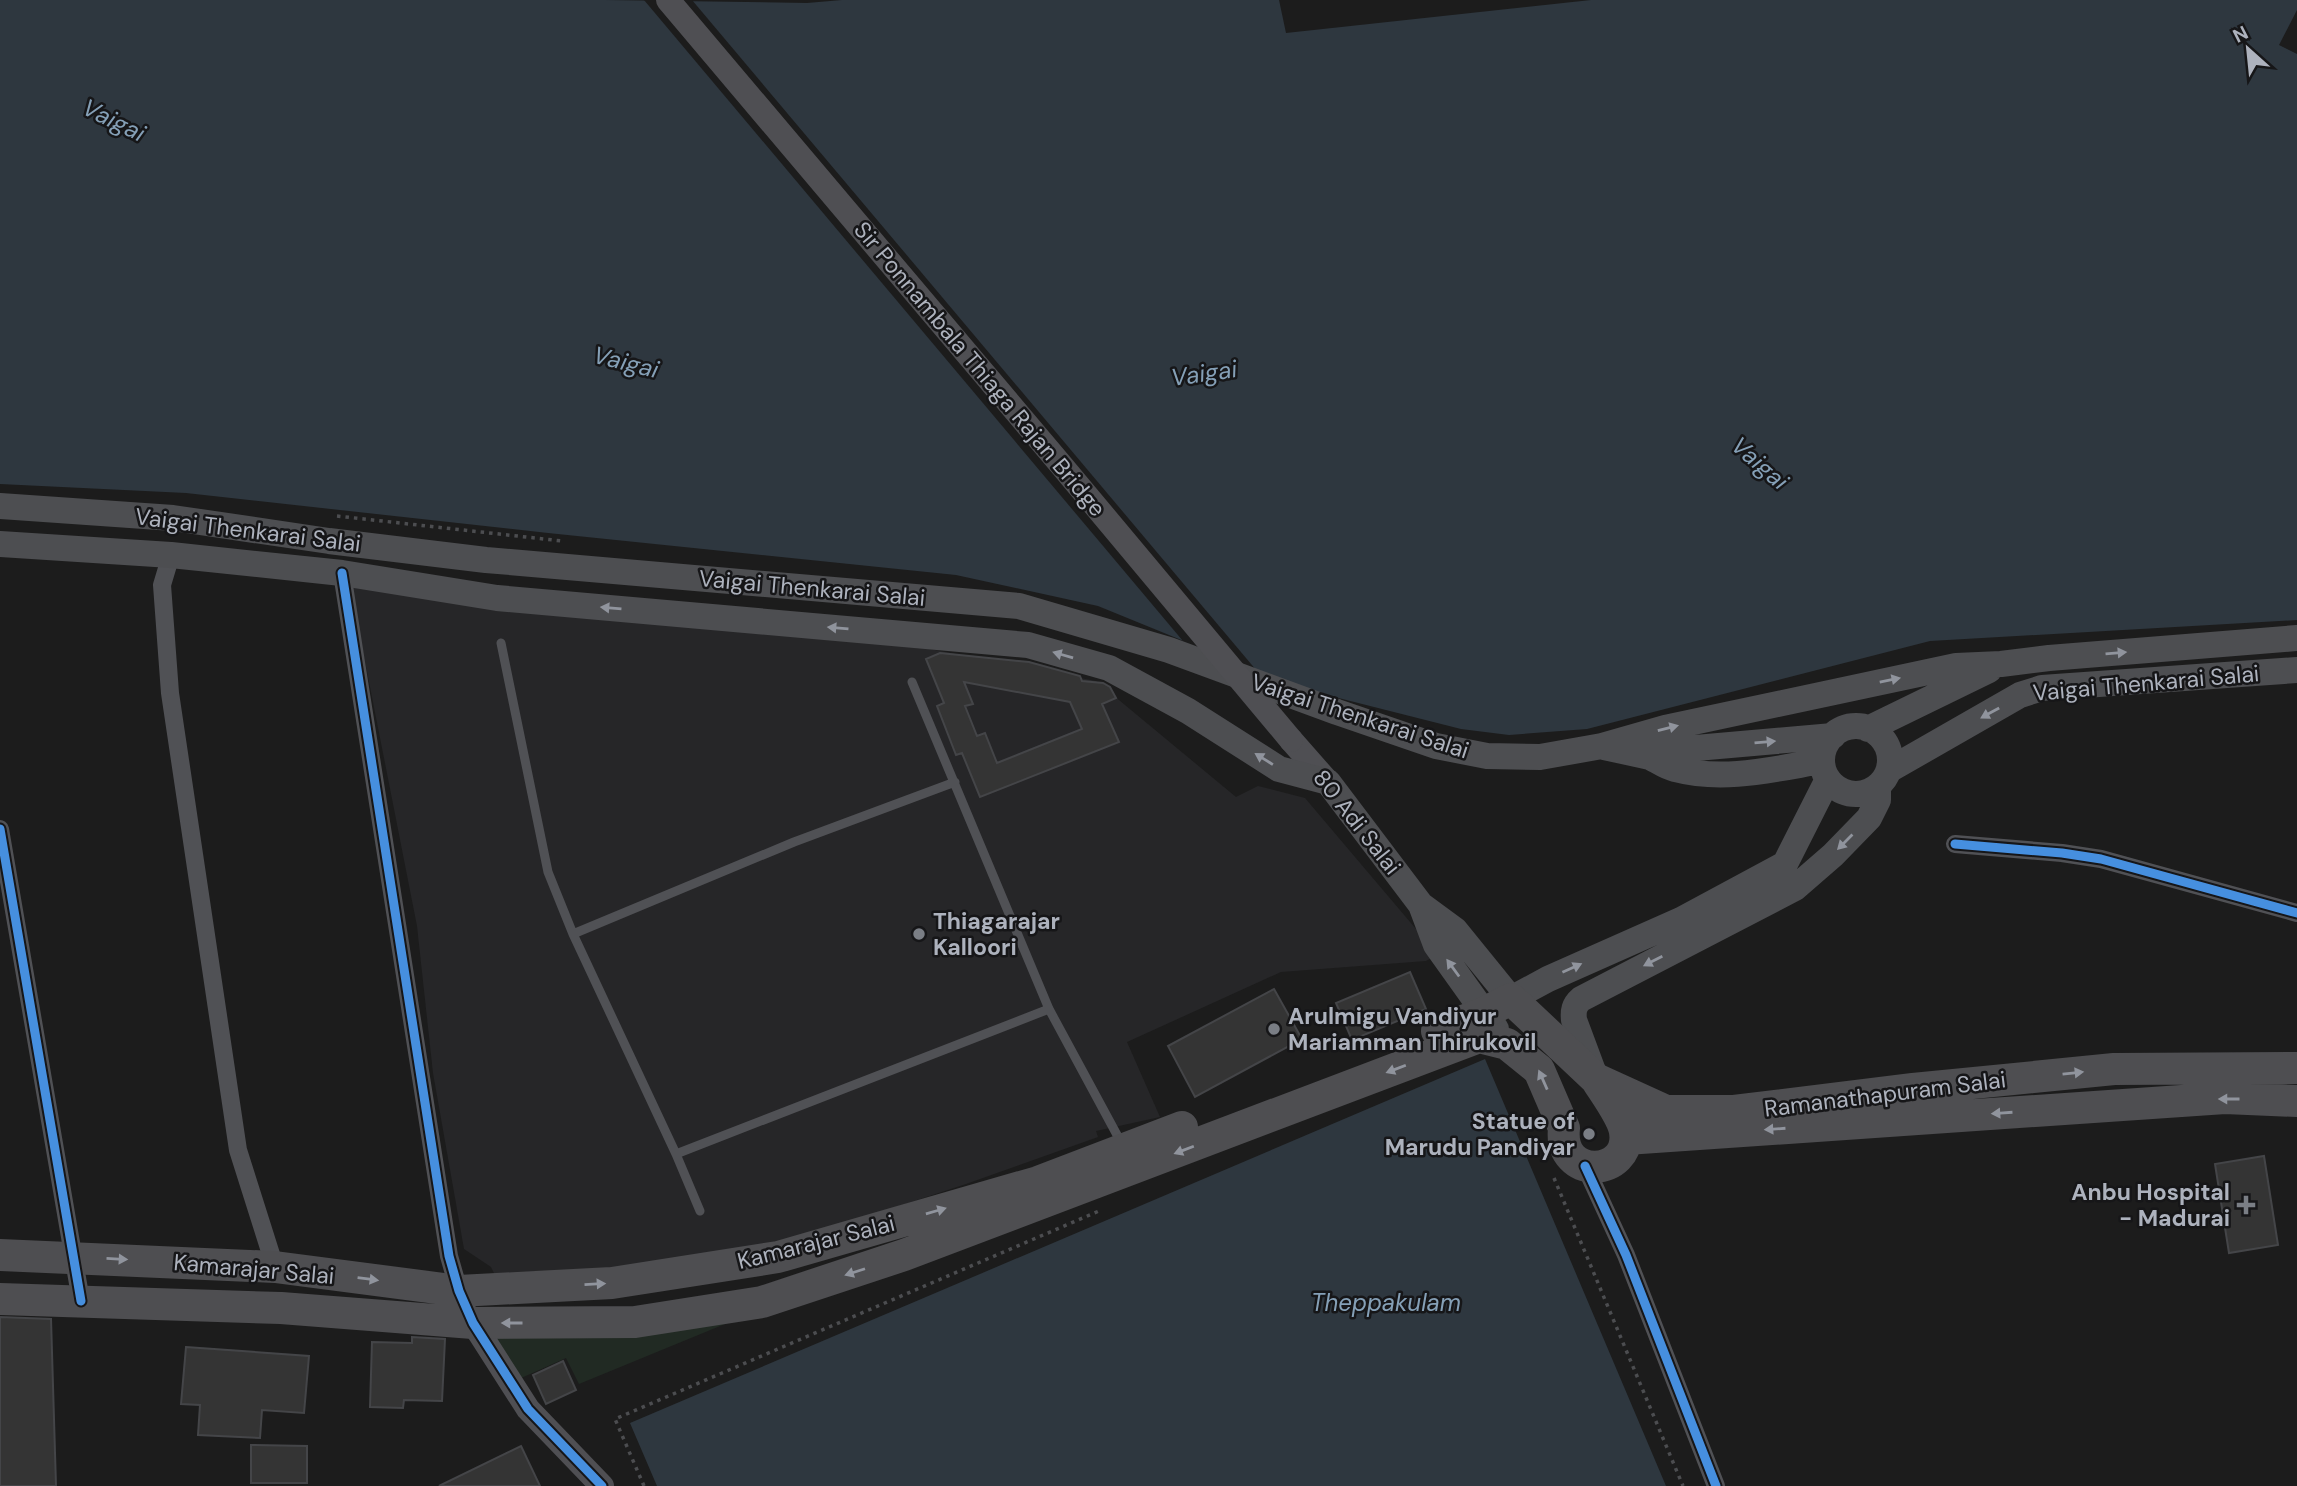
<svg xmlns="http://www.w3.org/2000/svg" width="2297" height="1486" viewBox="0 0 2297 1486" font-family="'DM Sans',sans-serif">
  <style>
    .built { fill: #262628 }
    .green { fill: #212a23 }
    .water { fill: #2e373f }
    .pier { fill: #1c1c1c }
    .building { fill: #343434; stroke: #444548; stroke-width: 2; fill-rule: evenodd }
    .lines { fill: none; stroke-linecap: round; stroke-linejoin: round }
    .path { stroke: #4c4d50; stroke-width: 3.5; stroke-dasharray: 3.5 5; stroke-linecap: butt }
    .lane { stroke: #505155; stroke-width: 9 }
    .street { stroke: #505155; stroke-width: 18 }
    .secondary { stroke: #4f4f53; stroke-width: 24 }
    .primary { stroke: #4d4e51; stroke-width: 26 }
    .highway { stroke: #4e4e51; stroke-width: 32 }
    .secondary-bridge { stroke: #4f4f53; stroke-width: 24 }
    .cycleway-casing { stroke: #161618; stroke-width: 13 }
    .cycleway { stroke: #468fdf; stroke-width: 9 }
    .oneway { fill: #90949d }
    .poi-dot { fill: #7a7e85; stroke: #161618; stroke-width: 2.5 }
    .labels { text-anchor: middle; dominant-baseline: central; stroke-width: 5; stroke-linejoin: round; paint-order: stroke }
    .street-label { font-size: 23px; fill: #adb2bd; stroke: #161618 }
    .poi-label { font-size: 23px; font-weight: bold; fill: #adb2bd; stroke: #161618; text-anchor: start }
    .water-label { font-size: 24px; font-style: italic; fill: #85a0b7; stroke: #161618 }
  </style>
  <rect width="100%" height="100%" fill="#1c1c1c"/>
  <!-- built -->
  <path class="built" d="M349,580L930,649L1096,681L1236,797L1258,786L1305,798L1427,942L1433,957L1426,961L1281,972L1127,1042L1160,1117L1096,1131L1098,1137L966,1184L759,1252L646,1267L495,1275L491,1267L464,1249L433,1073L417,926Z"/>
  <!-- green -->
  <path class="green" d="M726,1320L725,1324L579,1384L566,1358L519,1379L492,1330Z"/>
  <!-- water -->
  <path class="water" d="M0,0H606L807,3L842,0H1279L1286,33L1591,0H2297V10L2279,45L2297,54V620L1930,641L1587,729L1509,735L1461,729L1299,688L1098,606L956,575L548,533L186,493L0,484Z
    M1485,1059L1666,1486H657L630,1423Z"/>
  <!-- pier -->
  <path class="pier" d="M644,0H692L1262,677L1188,647Z"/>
  <!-- building -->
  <path class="building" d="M940,653L1029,662L1080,676L1082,681L1103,683L1110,687L1116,698L1102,704L1119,742L980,797L962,753L956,755L937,706L944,703L926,659ZM964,682L1070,702L1082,729L997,763L985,733L977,736L965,706L973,704Z
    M1410,972L1426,1009L1352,1040L1336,1003Z
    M1274,989L1302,1039L1195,1097L1168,1046Z
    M2264,1156L2278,1245L2229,1253L2215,1164Z
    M0,1317L51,1319L56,1486H0Z
    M412,1337L445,1339L442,1401L404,1400L403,1408L370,1407L372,1342L412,1343Z
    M186,1347L309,1356L304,1413L262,1410L260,1438L198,1435L200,1405L181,1404Z
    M563,1361L576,1390L546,1404L533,1375Z
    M251,1445L307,1446V1483H251Z
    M521,1446L540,1486H439Z"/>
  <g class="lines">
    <!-- path -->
    <path class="path" d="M337,516L562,541
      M1554,1178L1683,1486
      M644,1486L615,1419L1099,1211"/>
    <!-- lane -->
    <path class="lane" d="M501,643L548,872L573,934L676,1154L700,1211
      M912,682L1049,1009L1123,1146
      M573,934L794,842L955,782
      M676,1154L1049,1009"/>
    <!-- street -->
    <path class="street" d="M171,555L162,585L170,693L238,1150L275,1267
      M342,573L449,1256L459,1291L473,1323
      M0,829L81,1301
      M1955,844L2062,853L2101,859L2297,913
      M1585,1166L1626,1255L1716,1486"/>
    <!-- secondary -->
    <path class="secondary" d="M1291,740L1328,782
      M473,1323L528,1409L602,1486"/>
    <!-- primary -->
    <path class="primary" d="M0,506L173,518L329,541L486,560L1019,606L1169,650L1337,712L1436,746L1487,756L1540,757L1602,746L1665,728L1956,666L2001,664L2049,658L2297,638
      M0,544L171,555L342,573L497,598L1028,645L1109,668L1188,711L1279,769L1328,782L1421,905L1436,945L1496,1029
      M1822 760a34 34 0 1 1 68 0a34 34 0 1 1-68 0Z
      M1868,729L1989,670
      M1604,747L1650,757L1673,750L1833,736
      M1650,757C1658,761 1666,767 1675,769C1724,782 1774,769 1822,761
      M1889,770L2020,695L2042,688L2297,670
      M1421,905L1455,930L1511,999L1548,979L1681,920L1785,864L1828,779
      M1596,1079L1574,1020C1573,1011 1574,1005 1581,999L1795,888L1833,855L1869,818L1878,800V786"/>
    <!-- highway -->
    <path class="highway" d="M1437,1031L1484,1013L1511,999L1596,1079L1664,1110
      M1643,1111H1734L1913,1089L2114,1069L2297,1068
      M1626,1139L2225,1098L2297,1101
      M0,1255L275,1267L459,1291L612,1283L778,1257L1038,1182L1182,1127
      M0,1299L281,1308L473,1323L635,1322L762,1302L904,1255L1479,1037L1507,1044L1539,1070L1564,1128C1558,1182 1632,1176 1625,1132C1623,1117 1604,1092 1596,1079"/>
    <!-- secondary-bridge -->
    <path class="secondary-bridge" d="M668,0L1062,466L1291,740"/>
    <!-- cycleway casing -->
    <g class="cycleway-casing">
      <path id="cycleway" d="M342,573L449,1256L459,1291L473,1323L528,1409L602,1486
        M0,829L81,1301
        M1955,844L2062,853L2101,859L2297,913
        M1585,1166L1626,1255L1716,1486"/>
    </g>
    <!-- cycleway -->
    <use href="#cycleway" class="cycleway"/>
  </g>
  <!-- one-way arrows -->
  <defs><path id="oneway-solid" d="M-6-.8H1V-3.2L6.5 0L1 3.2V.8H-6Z" transform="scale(1.75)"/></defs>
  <g class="oneway">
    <use href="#oneway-solid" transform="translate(611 608) rotate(-175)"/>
    <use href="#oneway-solid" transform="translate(838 628) rotate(-175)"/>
    <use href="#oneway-solid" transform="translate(2116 653) rotate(-5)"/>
    <use href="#oneway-solid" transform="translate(1063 655) rotate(-164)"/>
    <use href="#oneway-solid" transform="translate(1890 680) rotate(-12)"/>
    <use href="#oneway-solid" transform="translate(1990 713) rotate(151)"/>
    <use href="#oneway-solid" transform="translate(1668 728) rotate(-14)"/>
    <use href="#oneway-solid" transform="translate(1765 742) rotate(-5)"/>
    <use href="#oneway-solid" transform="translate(1264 759) rotate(-148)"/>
    <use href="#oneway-solid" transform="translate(1845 842) rotate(135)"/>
    <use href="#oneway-solid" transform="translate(1653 961) rotate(153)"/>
    <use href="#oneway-solid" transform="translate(1453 968) rotate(-126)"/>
    <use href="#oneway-solid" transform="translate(1572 968) rotate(-24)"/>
    <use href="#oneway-solid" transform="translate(1396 1069) rotate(159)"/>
    <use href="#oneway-solid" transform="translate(2073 1073) rotate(-6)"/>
    <use href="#oneway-solid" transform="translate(1543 1080) rotate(-114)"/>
    <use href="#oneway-solid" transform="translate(2229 1099) rotate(180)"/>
    <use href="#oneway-solid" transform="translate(2002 1113) rotate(176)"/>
    <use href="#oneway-solid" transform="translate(1775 1129) rotate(176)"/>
    <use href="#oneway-solid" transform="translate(1184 1150) rotate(159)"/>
    <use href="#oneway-solid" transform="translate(936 1211) rotate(-16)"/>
    <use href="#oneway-solid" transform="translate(117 1259) rotate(3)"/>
    <use href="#oneway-solid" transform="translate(855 1272) rotate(162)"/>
    <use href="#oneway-solid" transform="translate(368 1279) rotate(7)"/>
    <use href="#oneway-solid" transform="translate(595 1284) rotate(-3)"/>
    <use href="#oneway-solid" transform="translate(512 1323) rotate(180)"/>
  </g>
  <!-- markers -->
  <g class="poi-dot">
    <circle cx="919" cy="934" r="7"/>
    <circle cx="1274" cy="1029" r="7"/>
    <circle cx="1589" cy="1134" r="7"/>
    <path d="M2242.5 1194.5h7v7h7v7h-7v7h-7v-7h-7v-7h7z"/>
  </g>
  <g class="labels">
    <!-- street labels -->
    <g class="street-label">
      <text transform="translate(980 369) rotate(50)">Sir Ponnambala Thiaga Rajan Bridge</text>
      <text transform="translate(248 530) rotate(7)">Vaigai Thenkarai Salai</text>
      <text transform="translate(812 588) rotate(5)">Vaigai Thenkarai Salai</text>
      <text transform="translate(2146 683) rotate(-5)">Vaigai Thenkarai Salai</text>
      <text transform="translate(1360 716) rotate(18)">Vaigai Thenkarai Salai</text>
      <text transform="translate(1357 822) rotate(52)">80 Adi Salai</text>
      <text transform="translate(1885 1094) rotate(-7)">Ramanathapuram Salai</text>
      <text transform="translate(816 1242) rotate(-14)">Kamarajar Salai</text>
      <text transform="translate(254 1269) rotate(5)">Kamarajar Salai</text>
    </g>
    <!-- poi labels -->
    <g class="poi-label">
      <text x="933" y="921">Thiagarajar<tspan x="933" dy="26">Kalloori</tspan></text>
      <text x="1288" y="1016">Arulmigu Vandiyur<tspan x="1288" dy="26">Mariamman Thirukovil</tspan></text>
      <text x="1575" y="1121" text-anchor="end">Statue of<tspan x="1575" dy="26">Marudu Pandiyar</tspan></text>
      <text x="2230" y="1192" text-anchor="end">Anbu Hospital<tspan x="2230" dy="26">- Madurai</tspan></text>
    </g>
    <!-- water labels -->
    <g class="water-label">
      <text transform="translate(114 120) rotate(26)">Vaigai</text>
      <text transform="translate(626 362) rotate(14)">Vaigai</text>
      <text transform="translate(1204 373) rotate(-8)">Vaigai</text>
      <text transform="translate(1760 463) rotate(41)">Vaigai</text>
      <text x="1386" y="1302">Theppakulam</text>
    </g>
  </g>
  <!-- north arrow -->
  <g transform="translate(2248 49) rotate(333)" stroke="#161618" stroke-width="5" paint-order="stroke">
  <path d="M0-5L12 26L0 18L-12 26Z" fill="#adb2bd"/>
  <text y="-10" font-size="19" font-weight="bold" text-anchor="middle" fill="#adb2bd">N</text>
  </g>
</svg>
